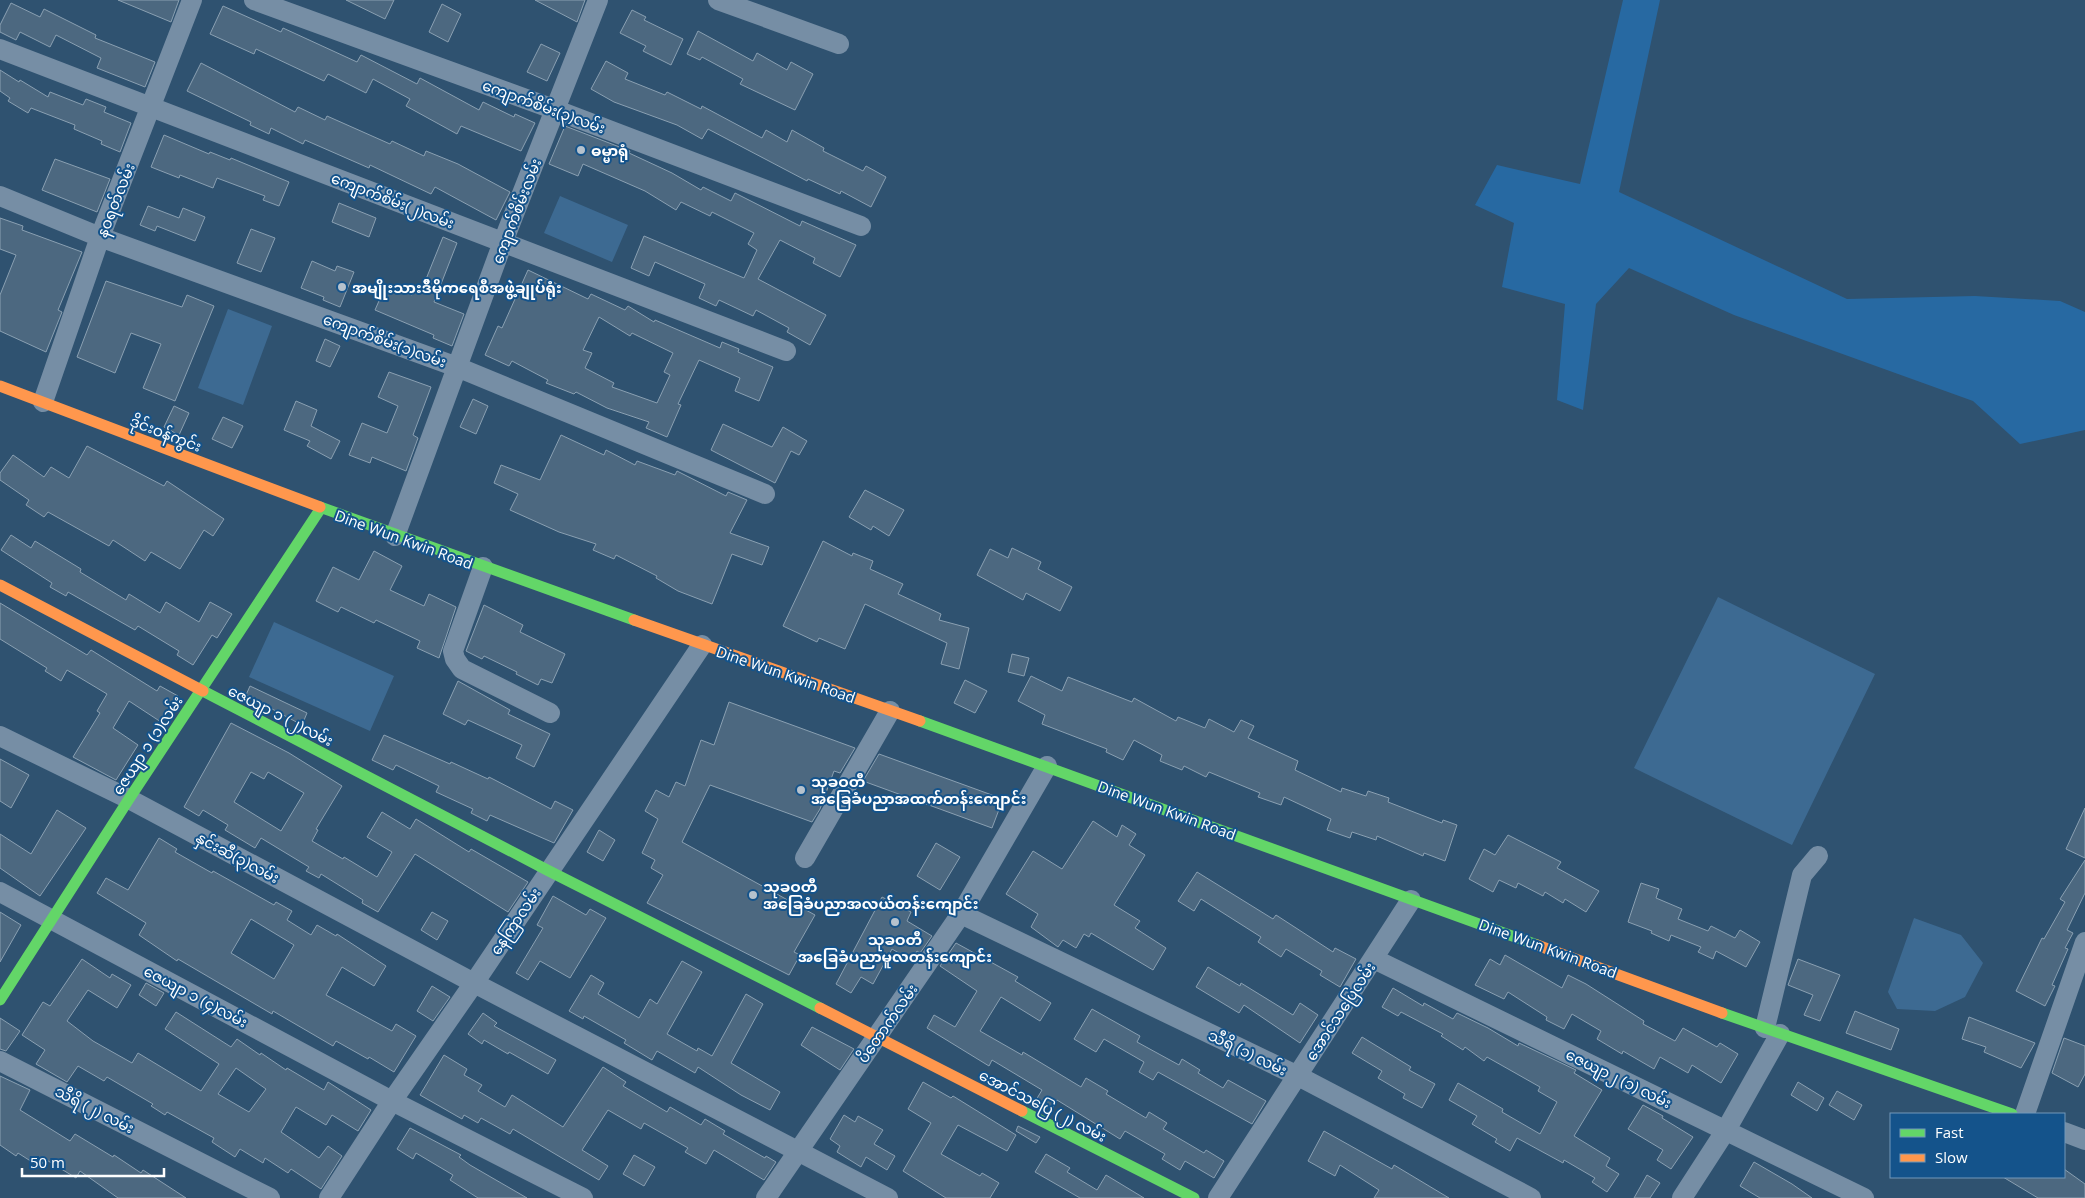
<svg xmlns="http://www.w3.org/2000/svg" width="2085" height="1198" font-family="'Open Sans','Noto Sans Myanmar',sans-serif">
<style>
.green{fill:#2769a2}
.water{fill:#3d6a92}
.building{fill:#4c6880;stroke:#8aa0b2;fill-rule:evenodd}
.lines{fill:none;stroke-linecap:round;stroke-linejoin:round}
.street{stroke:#768ea5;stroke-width:20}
.fast{stroke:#63d668;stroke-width:11}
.slow{stroke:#ff974d;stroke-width:11}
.poi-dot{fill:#b6c2cd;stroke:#14538b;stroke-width:2}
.labels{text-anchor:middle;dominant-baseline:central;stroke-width:4;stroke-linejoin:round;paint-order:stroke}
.street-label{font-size:15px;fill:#fff;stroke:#14538b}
.poi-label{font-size:15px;font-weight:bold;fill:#fff;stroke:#14538b;text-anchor:start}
</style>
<rect width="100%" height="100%" fill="#2f5270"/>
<path class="green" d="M1623,0H1660L1619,192L1847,299L1975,296L2060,301L2085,312V430L2020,444L1973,401L1734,315L1629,268L1596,304L1583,410L1557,400L1565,304L1502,287L1514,223L1475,205L1497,165L1580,184Z"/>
<path class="water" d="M560,196L628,225L612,262L544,233Z
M228,309L272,326L243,405L198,388Z
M1718,597L1875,674L1792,845L1634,768Z
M274,622L394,676L370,731L249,677Z
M1914,918L1961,935L1983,963L1965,997L1935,1011L1897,1009L1888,992Z"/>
<path class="building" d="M118,0H179L171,22Z
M346,0H394L385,19Z
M535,0H585L577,22Z
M11,3L40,17L44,9L96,35L95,38L155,62L145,87L97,68L101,58L56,35L50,47L20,32L16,40L0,32V25Z
M442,4L461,14L448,42L429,32Z
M223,6L281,32L283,28L357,62L361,55L417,84L420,78L479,110L483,102L514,117L515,114L535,123L521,151L461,126L457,134L406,106L410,99L373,79L366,93L328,74L324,81L256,49L254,54L210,34Z
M632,10L646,17L644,20L683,39L671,65L643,51L646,46L620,33Z
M698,31L753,61L757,53L787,70L791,62L813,74L795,110L740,84L743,79L702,57L700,60L687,54Z
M541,44L560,53L547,81L527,72Z
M606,61L628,73L625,79L665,95L667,92L701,109L702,106L762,138L766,130L787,142L792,130L824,148L823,151L863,171L866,166L886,177L871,207L841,191L840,194L808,179L807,181L708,129L702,139L677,125L614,102L591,89Z
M201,63L295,112L298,107L325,120L327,116L390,144L392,141L424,156L426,151L458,164L510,192L496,220L435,187L431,194L370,165L369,168L305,140L303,144L271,128L269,134L250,125L251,122L187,91Z
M0,70L19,82L20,80L48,97L50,92L83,105L86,99L106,107L104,112L131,123L120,152L101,144L102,141L74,129L75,125L31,108L28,113L8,101L10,98L0,91Z
M565,126L630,151L629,153L672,173L701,190L703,187L731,201L735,193L800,226L802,221L856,245L840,277L813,263L815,258L780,240L758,279L826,315L810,345L787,332L789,328L756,310L753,316L719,300L716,306L699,298L705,284L655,262L649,276L631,268L644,236L744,278L757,250L748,244L754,233L712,212L710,216L681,202L676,210L645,191L583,164L578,176L549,164Z
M164,135L209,154L210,152L230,160L231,158L289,182L279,206L263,200L265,196L217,178L213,188L180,175L179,178L151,167Z
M55,159L110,179L97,212L42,190Z
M339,203L376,218L369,237L332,222Z
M148,206L179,218L183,208L205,217L195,241L157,226L155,231L140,225Z
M0,218L23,226L22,230L82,252L58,310L62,312L46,352L0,331V295L16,255L0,249Z
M251,229L275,238L261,272L237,263Z
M443,237L457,243L434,302L464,314L452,346L433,338L434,335L375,310L386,285L412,295L413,292L420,294Z
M312,261L335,271L337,266L354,272L340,307L323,300L324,297L301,288Z
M528,270L588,299L591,294L625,310L628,306L654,322L655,320L720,348L722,342L739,349L738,352L773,367L759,401L735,391L740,378L699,360L678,404L681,405L667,437L646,428L649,422L607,408L576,392L574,394L546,383L548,380L512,361L509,366L485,355L498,326L502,328ZM599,317L630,336L632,333L673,353L664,372L670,375L657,403L612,387L614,383L585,368L592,353L583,350Z
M106,281L182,307L187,295L214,306L175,401L143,388L161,344L131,333L115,373L77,357Z
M325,339L340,346L330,367L316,361Z
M389,372L431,387L413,435L418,438L406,471L372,457L370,463L349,455L362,423L387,433L398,406L378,397Z
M473,399L488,406L476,434L460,427Z
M296,401L317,410L311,426L340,441L331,459L307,446L310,441L284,430Z
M174,406L189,413L179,435L164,427Z
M223,417L243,426L232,448L212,439Z
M723,424L772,447L783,427L807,441L799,455L791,451L775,483L711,450Z
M561,435L604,455L606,450L635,465L637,461L675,475L677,471L726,496L728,492L747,500L730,533L769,547L762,565L732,554L712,604L678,591L656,578L657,576L616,555L614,559L593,550L596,544L559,532L510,510L518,494L494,483L501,465L540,480Z
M87,446L164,486L167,481L224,519L213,536L204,530L180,569L151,552L145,561L113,540L109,546L48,512L44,517L26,505L29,500L0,480V473L13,455L44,477L51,467L69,478Z
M865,490L904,510L889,536L873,526L871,530L849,517Z
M11,535L31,548L35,541L81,569L80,572L126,600L129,594L160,613L166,602L199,622L210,602L232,614L217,638L212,635L193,665L177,655L179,651L138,626L135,630L68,592L66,596L50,587L52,583L1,550Z
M823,541L852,556L853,553L873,561L870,569L903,584L898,594L941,614L939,620L969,628L959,669L941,664L947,643L865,604L845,649L819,638L817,642L783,626Z
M1012,548L1041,562L1038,569L1072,587L1060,611L1026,593L1023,600L977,575L990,549L1008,558Z
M374,551L402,566L390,590L424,606L429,594L456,607L439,658L417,648L420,641L376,620L374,623L341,607L338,612L316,601L333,567L359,580Z
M0,603L87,655L91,650L157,691L160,686L178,696L161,722L129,701L113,728L138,745L116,780L73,757L100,713L97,711L107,694L67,670L61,681L45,671L47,668L0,639Z
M484,605L523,625L520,632L565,654L552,683L541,679L538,685L516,674L517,672L484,656L482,659L466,651Z
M1012,654L1029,658L1024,676L1008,672Z
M1031,676L1062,691L1068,677L1132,702L1134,698L1176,721L1178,717L1205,728L1209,719L1234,732L1241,720L1254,726L1248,738L1298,761L1295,770L1341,792L1342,788L1366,796L1368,791L1389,798L1388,802L1442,823L1443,820L1457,825L1445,861L1424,853L1423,856L1377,836L1376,840L1352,832L1350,838L1327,830L1331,819L1284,797L1281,805L1258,797L1260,793L1209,772L1206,777L1184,766L1182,770L1160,761L1162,755L1134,740L1123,760L1106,752L1107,749L1042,724L1045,715L1018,701Z
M965,680L987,691L975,713L954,703Z
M458,681L510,710L508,714L550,734L534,767L516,758L522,745L468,720L465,725L443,714Z
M250,686L307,713L302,725L246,695Z
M729,702L855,748L840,773L834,771L820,809L812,822L710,785L682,842L815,915L794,952L800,955L789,975L647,903L663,875L651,868L655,860L642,853L658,819L645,811L656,790L669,797L676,782L685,786L701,740L714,745Z
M231,723L289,753L342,786L316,829L318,830L312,841L343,859L344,857L377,877L392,852L367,837L382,812L410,829L416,819L469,852L471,849L528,882L508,912L415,854L378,912L362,903L363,900L321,874L319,878L306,871L309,867L261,838L255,848L225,830L228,825L203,810L199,816L184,807ZM251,772L264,779L268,772L304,793L281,831L234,802Z
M384,735L450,764L451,762L488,779L489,777L551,809L555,801L573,810L554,843L490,815L487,821L471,813L473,809L436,792L439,786L396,765L393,770L372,760Z
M879,754L1003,799L992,828L863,781Z
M0,759L29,775L11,808L0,801Z
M2085,808V858L2066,849Z
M57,810L86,828L40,896L0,868V834L31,854Z
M1093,821L1117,837L1122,825L1136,834L1129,845L1145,855L1114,905L1140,921L1135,928L1166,948L1153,970L1091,933L1089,937L1084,934L1076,948L1063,940L1058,947L1031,927L1038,914L1006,894L1033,851L1062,869Z
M599,830L615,840L603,861L587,852Z
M1508,835L1561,862L1557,868L1599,891L1586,912L1565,899L1563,903L1545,892L1543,896L1518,883L1516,888L1499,880L1493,892L1469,879L1484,849L1495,855Z
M159,838L177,849L175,852L212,873L213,871L274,905L276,902L292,911L287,920L311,935L317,925L336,936L337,934L386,966L374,986L342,967L326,995L392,1031L396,1024L416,1036L394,1072L369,1057L368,1059L336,1041L333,1046L273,1011L272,1014L178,959L177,961L139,935L146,923L97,893L106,878L128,890ZM251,919L294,945L274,979L231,953Z
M936,843L960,857L940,890L917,876Z
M2085,860V893L2067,930L2073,933L2065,948L2068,949L2052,985L2055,986L2045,1006L2016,991L2042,938L2044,939L2065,902L2060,899Z
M1197,872L1273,919L1276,915L1333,952L1335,948L1356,959L1340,987L1320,975L1322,971L1286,949L1281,957L1258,942L1261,937L1201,899L1194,911L1178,901Z
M1641,883L1659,889L1656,898L1682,909L1678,919L1708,931L1711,926L1735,938L1740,930L1760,942L1746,967L1716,951L1713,959L1698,952L1701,947L1671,935L1669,941L1651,933L1652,931L1628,922Z
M553,896L586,915L590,909L606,918L570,978L540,961L528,980L516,973L543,928L537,925Z
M882,897L911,912L907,921L932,936L920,953L917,951L911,960L892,949L873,984L861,977L851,993L836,984Z
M0,912L21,925L0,962Z
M432,912L448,921L437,940L421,930Z
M956,943L1018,977L1015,981L1051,1003L1040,1021L1001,997L980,1031L1022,1055L1023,1052L1081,1087L1086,1078L1108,1091L1106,1094L1146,1118L1149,1112L1167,1123L1163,1129L1204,1153L1206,1150L1224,1161L1214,1178L1185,1161L1180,1170L1162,1159L1165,1154L1125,1131L1120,1139L1057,1100L1052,1109L1036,1100L1042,1090L992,1060L989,1066L927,1028L934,1015L955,1027L977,991L940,966Z
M1505,955L1562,988L1568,975L1586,984L1644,1021L1643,1024L1675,1041L1683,1028L1717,1047L1720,1043L1738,1054L1721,1083L1692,1065L1688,1073L1660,1057L1654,1069L1623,1051L1622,1054L1597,1039L1601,1031L1572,1014L1564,1029L1546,1020L1547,1017L1508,992L1504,999L1475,985L1490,959L1500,965Z
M82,959L110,978L112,974L131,985L117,1008L88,990L67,1021L93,1041L132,1063L138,1053L201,1091L219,1064L165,1029L176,1012L231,1047L237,1039L260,1055L261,1053L286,1070L287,1068L324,1090L328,1082L371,1110L358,1131L332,1115L326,1125L296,1107L281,1132L319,1158L328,1146L342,1156L321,1189L291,1169L288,1173L265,1158L263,1163L240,1149L235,1157L212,1142L214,1138L167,1112L165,1115L151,1106L153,1104L107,1077L104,1081L78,1066L67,1082L36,1064L45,1050L22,1035L43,1002L50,1006ZM236,1068L266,1089L249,1112L218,1094Z
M1798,959L1840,975L1820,1021L1804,1015L1813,995L1788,985Z
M682,961L702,972L667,1034L697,1051L698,1048L712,1056L746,994L763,1004L731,1063L780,1092L770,1110L741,1095L698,1067L695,1073L657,1051L652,1060L624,1043L626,1040L584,1016L583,1019L569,1011L591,975L604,983L598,994L639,1018L650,999L657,1004Z
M1208,967L1240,986L1241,983L1293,1015L1300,1003L1318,1015L1300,1043L1244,1005L1239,1013L1196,987Z
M146,983L164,993L156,1006L139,995Z
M432,986L450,997L433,1021L417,1011Z
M1393,988L1423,1006L1424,1003L1453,1019L1457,1013L1488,1028L1518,1046L1519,1043L1576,1070L1574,1073L1602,1090L1574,1136L1610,1158L1606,1166L1619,1174L1607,1192L1592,1182L1595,1178L1564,1160L1563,1163L1517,1138L1510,1151L1495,1142L1497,1139L1472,1124L1477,1116L1449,1100L1458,1083L1503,1109L1502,1112L1540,1134L1557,1102L1538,1091L1540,1087L1487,1057L1484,1061L1465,1047L1463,1050L1441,1036L1443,1034L1401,1012L1398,1016L1382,1007Z
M1092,1009L1140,1036L1137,1042L1179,1065L1182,1059L1200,1070L1198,1073L1223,1088L1228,1080L1266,1101L1252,1124L1158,1072L1153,1080L1139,1072L1144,1062L1104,1039L1096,1052L1074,1039Z
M1855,1011L1899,1029L1891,1050L1846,1033Z
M483,1013L497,1023L494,1026L556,1060L548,1074L509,1052L508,1054L484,1040L482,1044L468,1034Z
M1969,1017L2035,1043L2021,1068L1984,1052L1986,1047L1962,1039Z
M0,1018L20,1031L6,1051L0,1049Z
M812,1027L854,1049L840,1070L801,1045Z
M1362,1037L1411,1067L1409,1070L1435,1084L1422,1108L1403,1098L1405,1094L1378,1078L1382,1071L1352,1053Z
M2064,1038L2085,1046V1074L2078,1087L2052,1073Z
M444,1055L467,1069L464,1075L482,1085L478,1091L505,1107L512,1095L563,1127L603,1067L626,1082L623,1086L667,1112L670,1107L701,1125L705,1119L725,1131L723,1134L765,1158L766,1156L776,1162L764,1180L714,1150L706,1164L685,1152L688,1148L644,1123L641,1129L608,1110L582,1150L608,1166L599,1180L513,1129L510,1134L481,1118L478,1123L464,1115L462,1119L420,1095Z
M0,1076L30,1090L20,1110L70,1141L75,1134L113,1157L114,1155L141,1173L143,1170L186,1198H118L80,1171L76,1178L45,1159L40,1167L18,1153L16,1156L0,1145Z
M923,1082L951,1098L953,1096L1016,1135L1007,1151L958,1125L941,1154L980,1176L982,1173L999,1183L990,1198H946L903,1171L931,1123L908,1109Z
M1798,1082L1824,1098L1817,1111L1791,1095Z
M1837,1091L1862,1105L1854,1120L1829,1105Z
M1643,1105L1663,1116L1662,1118L1693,1137L1671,1169L1657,1160L1663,1150L1628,1129Z
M844,1115L855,1122L858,1116L883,1130L874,1144L895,1156L887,1170L866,1157L861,1167L837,1152L840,1146L830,1139Z
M1018,1126L1040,1137L1036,1143L1016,1131Z
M410,1128L461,1155L459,1157L470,1165L527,1198H478L450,1180L453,1175L416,1153L413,1159L397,1149Z
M1324,1131L1392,1169L1394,1165L1449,1198H1374L1379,1190L1340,1165L1335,1176L1308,1161Z
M1046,1154L1070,1168L1067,1172L1097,1190L1106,1175L1144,1198H1080L1035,1172Z
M634,1155L655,1167L644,1186L623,1174Z
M1754,1162L1792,1184L1812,1198H1760L1740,1186Z
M2064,1169L2085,1184V1198H2038L2003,1177H2064Z
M1647,1175L1660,1183L1650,1198H1634Z"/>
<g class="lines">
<path class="street" d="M254,0L556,110L861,226
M718,0L839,44
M0,49L786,351
M0,196L100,237L457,367L765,494
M43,402L100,237L192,0
M395,536L503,242L598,0
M483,567L453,651L455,659L462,669L550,713
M0,736L129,799L474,983L888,1198
M805,858L890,711
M0,892L392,1101L583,1198
M961,914L1298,1076L1531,1198
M1374,959L1864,1198
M1765,1028L1802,875L1818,856
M0,1061L270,1198
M2025,1114L2085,942
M2064,1132L2085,1140
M329,1198L392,1101L474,983L702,645
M766,1198L961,914L1047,766
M1218,1198L1411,900
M1682,1198L1726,1130L1780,1034"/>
<path class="fast" d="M320,507L634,620
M203,691L549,871L820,1008
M920,721L1537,945
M0,1000L129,799L321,508
M1722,1013L2012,1114
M1022,1111L1194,1198"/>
<path class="slow" d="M0,386L320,507
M0,585L203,691
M634,620L920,721
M1537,945L1722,1013
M820,1008L1022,1111"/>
</g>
<g class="poi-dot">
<circle cx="581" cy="150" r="5"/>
<circle cx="342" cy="287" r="5"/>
<circle cx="801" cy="790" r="5"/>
<circle cx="753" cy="895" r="5"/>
<circle cx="895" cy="922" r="5"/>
</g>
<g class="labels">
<g class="street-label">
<text transform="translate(544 106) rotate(20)">ကျောက်စိမ်း(၃)လမ်း</text>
<text transform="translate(115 200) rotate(-68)">နဝရတ်လမ်း</text>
<text transform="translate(393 200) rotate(21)">ကျောက်စိမ်း(၂)လမ်း</text>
<text transform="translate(516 211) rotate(-69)">ကျောက်စိမ်းလမ်း</text>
<text transform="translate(385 340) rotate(20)">ကျောက်စိမ်း(၁)လမ်း</text>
<text transform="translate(166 433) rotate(21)">ဒိုင်းဝန်ကွင်း</text>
<text transform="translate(404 539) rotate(20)">Dine Wun Kwin Road</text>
<text transform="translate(786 674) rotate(19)">Dine Wun Kwin Road</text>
<text transform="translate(281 715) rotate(27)">ဇေယျာ ၁ (၂)လမ်း</text>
<text transform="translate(147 745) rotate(-57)">ဇေယျာ ၁ (၁)လမ်း</text>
<text transform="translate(1167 810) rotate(20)">Dine Wun Kwin Road</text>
<text transform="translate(238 857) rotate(28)">နှင်းဆီ(၃)လမ်း</text>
<text transform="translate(515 921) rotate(-56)">နေကြာလမ်း</text>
<text transform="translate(1548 948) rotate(20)">Dine Wun Kwin Road</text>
<text transform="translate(196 996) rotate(28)">ဇေယျာ ၁ (၄)လမ်း</text>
<text transform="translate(1340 1011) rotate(-57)">အောင်သပြေလမ်း</text>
<text transform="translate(887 1023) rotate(-55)">ပိတောက်လမ်း</text>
<text transform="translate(1248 1052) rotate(26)">သီရိ (၁) လမ်း</text>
<text transform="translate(1619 1078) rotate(26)">ဇေယျာ၂ (၁) လမ်း</text>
<text transform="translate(1043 1105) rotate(27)">အောင်သပြေ (၂) လမ်း</text>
<text transform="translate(95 1109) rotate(27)">သီရိ (၂) လမ်း</text>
</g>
<g class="poi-label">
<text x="591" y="150">ဓမ္မာရုံ</text>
<text x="352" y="287">အမျိုးသားဒိီမိုကရေစီအဖွဲ့ချုပ်ရုံး</text>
<text x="811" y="781">သုခဝတီ<tspan x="811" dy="17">အခြေခံပညာအထက်တန်းကျောင်း</tspan></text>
<text x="763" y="886">သုခဝတီ<tspan x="763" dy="17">အခြေခံပညာအလယ်တန်းကျောင်း</tspan></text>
<text x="895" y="939" text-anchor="middle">သုခဝတီ<tspan x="895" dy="17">အခြေခံပညာမူလတန်းကျောင်း</tspan></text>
</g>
</g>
<rect x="1890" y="1113" width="175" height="65" fill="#14538b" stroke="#7298b9"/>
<rect x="1900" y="1129" width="25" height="8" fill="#63d668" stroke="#7298b9"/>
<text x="1935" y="1138" font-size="15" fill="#ffffff">Fast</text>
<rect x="1900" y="1154" width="25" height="8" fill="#ff974d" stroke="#7298b9"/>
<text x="1935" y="1163" font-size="15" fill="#ffffff">Slow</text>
<path d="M22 1168v8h142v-8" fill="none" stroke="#ffffff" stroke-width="2.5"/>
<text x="30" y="1168" font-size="15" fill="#ffffff" stroke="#14538b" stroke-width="4" paint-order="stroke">50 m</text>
</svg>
